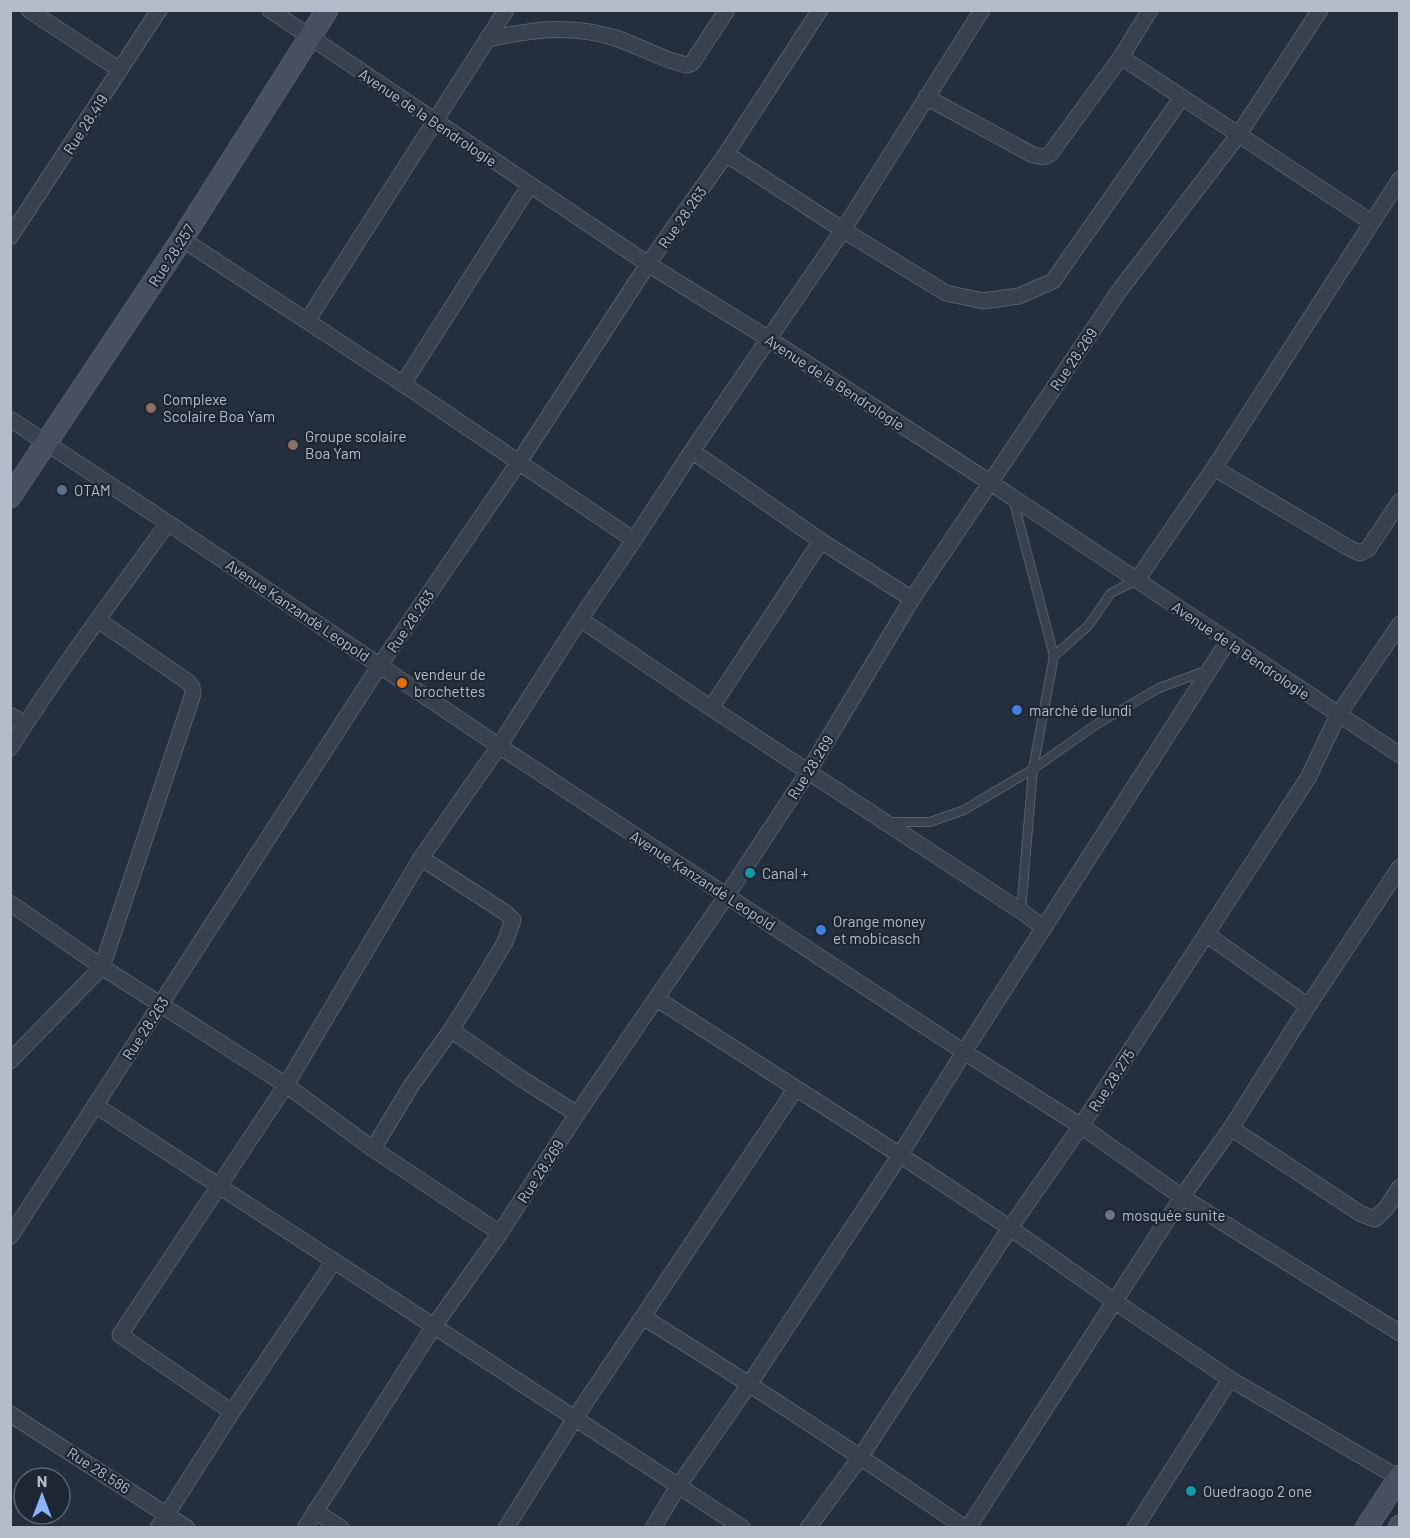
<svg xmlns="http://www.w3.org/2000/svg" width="1410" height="1538" font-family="Barlow,sans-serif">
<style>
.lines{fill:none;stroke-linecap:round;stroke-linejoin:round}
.lane-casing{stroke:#565f6c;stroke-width:10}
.street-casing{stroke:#565f6c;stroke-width:17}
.secondary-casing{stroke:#565f6c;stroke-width:23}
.lane{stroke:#38414e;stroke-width:8}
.street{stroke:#38414e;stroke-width:15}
.secondary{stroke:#465061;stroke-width:21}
.education-dot{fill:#8d6e63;stroke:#1d2633;stroke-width:2}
.service-dot{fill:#5c6f8a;stroke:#1d2633;stroke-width:2}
.food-dot{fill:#e8710a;stroke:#1d2633;stroke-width:2}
.shop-dot{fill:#3f7fe0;stroke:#1d2633;stroke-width:2}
.culture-dot{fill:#0f9aa8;stroke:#1d2633;stroke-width:2}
.worship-dot{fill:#6b7280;stroke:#1d2633;stroke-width:2}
.labels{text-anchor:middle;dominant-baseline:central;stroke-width:4.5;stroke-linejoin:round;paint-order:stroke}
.street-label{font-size:15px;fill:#b4bcc9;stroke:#1d2633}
.poi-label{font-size:15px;fill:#b4bcc9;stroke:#1d2633;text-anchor:start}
</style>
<rect width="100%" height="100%" fill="#242f3e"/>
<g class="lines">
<defs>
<path id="lane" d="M1013,499L1054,656L1033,769L1021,911
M1054,656L1088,626L1111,593L1137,580
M891,822H930L964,810L1033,769L1097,724L1159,688L1208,670"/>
<path id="street" d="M29,10L120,70
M270,10L648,264L769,339L991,483L1400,755
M487,39C531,30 568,24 612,37C636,44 664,61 687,65L692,63L727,10
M1121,57L1371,222
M926,97L1033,155L1043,157L1050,154L1121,57L1150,10
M726,154L843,230L946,293L983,301L1019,296L1053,281L1182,97
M10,237L159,10
M182,239L403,384L634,540
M307,321L506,10
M403,384L530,185
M10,419L168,523L499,746L964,1052L1081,1126L1182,1197L1400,1333
M692,451L821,541L912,599
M1214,468L1349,548L1360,553L1368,549L1400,501
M1137,580L1214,468L1400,179
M580,619L711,708L1021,911L1044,928
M711,708L821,541
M10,715L25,724
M10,748C59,671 114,597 168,523
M10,903L102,967L286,1085L373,1149L500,1233
M1206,934L1308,1006
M657,999L900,1155L1010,1228L1114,1301L1230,1379L1399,1478
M451,1030L522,1079L577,1114
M10,1061L102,967L193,694L192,687L188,682L98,620
M95,1105L743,1528
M1231,1128L1361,1214L1375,1219L1387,1207L1400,1187
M373,1149L411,1086L451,1030L480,984L505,942L513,920L506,913L421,858
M10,1237L380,665L519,462L648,264L726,154L820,10
M643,1317C752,1385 859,1455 965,1528
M232,1412L120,1335L286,1085L421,858L499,746L580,619L634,540L692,451L843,230L982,10
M10,1414L187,1528
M315,1511L341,1528
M158,1528L232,1412L334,1261
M305,1528L434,1326L500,1233L577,1114L727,895L808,772L912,599L1119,291L1239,134L1320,10
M506,1528L575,1418L796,1088
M653,1528L679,1485L750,1383L900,1155L964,1052L1228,641
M808,1528L861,1456L1010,1228L1081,1126L1308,778L1338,715L1400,624
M968,1528L1182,1197L1231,1128L1308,1006L1400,867
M1135,1528L1230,1379"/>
<path id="secondary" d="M10,497L182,239L327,10
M1366,1528L1400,1476
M1399,1528L1400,1526"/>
</defs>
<use href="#lane" class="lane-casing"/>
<use href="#street" class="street-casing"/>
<use href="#secondary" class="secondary-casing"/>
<use href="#lane" class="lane"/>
<use href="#street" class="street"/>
<use href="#secondary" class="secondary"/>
</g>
<g class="education-dot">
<circle cx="151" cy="408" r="6"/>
<circle cx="293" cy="445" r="6"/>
</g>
<circle class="service-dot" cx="62" cy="490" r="6"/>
<circle class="food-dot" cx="402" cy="683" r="6"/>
<g class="shop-dot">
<circle cx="1017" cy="710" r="6"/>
<circle cx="821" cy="930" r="6"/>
</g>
<g class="culture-dot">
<circle cx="750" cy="873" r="6"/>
<circle cx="1191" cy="1491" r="6"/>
</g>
<circle class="worship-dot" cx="1110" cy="1215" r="6"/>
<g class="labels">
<g class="street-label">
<text transform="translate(428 117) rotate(34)">Avenue de la Bendrologie</text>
<text transform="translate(85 124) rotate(-57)">Rue 28.419</text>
<text transform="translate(682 217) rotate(-55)">Rue 28.263</text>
<text transform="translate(171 255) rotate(-57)">Rue 28.257</text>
<text transform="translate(1073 359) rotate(-56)">Rue 28.269</text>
<text transform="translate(835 382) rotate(33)">Avenue de la Bendrologie</text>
<text transform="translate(298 610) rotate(34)">Avenue Kanzandé Leopold</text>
<text transform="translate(410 621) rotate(-56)">Rue 28.263</text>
<text transform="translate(1241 650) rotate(34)">Avenue de la Bendrologie</text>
<text transform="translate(810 767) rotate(-58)">Rue 28.269</text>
<text transform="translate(703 880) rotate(33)">Avenue Kanzandé Leopold</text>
<text transform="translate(145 1028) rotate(-57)">Rue 28.263</text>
<text transform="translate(1111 1080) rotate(-57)">Rue 28.275</text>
<text transform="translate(540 1171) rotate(-57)">Rue 28.269</text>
<text transform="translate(99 1470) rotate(33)">Rue 28.586</text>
</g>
<g class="poi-label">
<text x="163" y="399">Complexe<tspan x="163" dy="17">Scolaire Boa Yam</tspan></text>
<text x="305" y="436">Groupe scolaire<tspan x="305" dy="17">Boa Yam</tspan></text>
<text x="74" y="490">OTAM</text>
<text x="414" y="674">vendeur de<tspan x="414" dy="17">brochettes</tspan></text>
<text x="1029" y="710">marché de lundi</text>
<text x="762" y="873">Canal +</text>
<text x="833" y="921">Orange money<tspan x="833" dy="17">et mobicasch</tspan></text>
<text x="1122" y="1215">mosquée sunite</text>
<text x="1203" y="1491">Ouedraogo 2 one</text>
</g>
</g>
<rect width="1410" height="1538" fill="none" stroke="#b4bcc9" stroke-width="24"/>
<g transform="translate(42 1496)"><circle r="28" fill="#1d2633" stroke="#59626f" stroke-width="1.5"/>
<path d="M0-4.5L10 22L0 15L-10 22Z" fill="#8ab4f8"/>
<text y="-9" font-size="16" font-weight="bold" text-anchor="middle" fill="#b4bcc9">N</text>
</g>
</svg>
